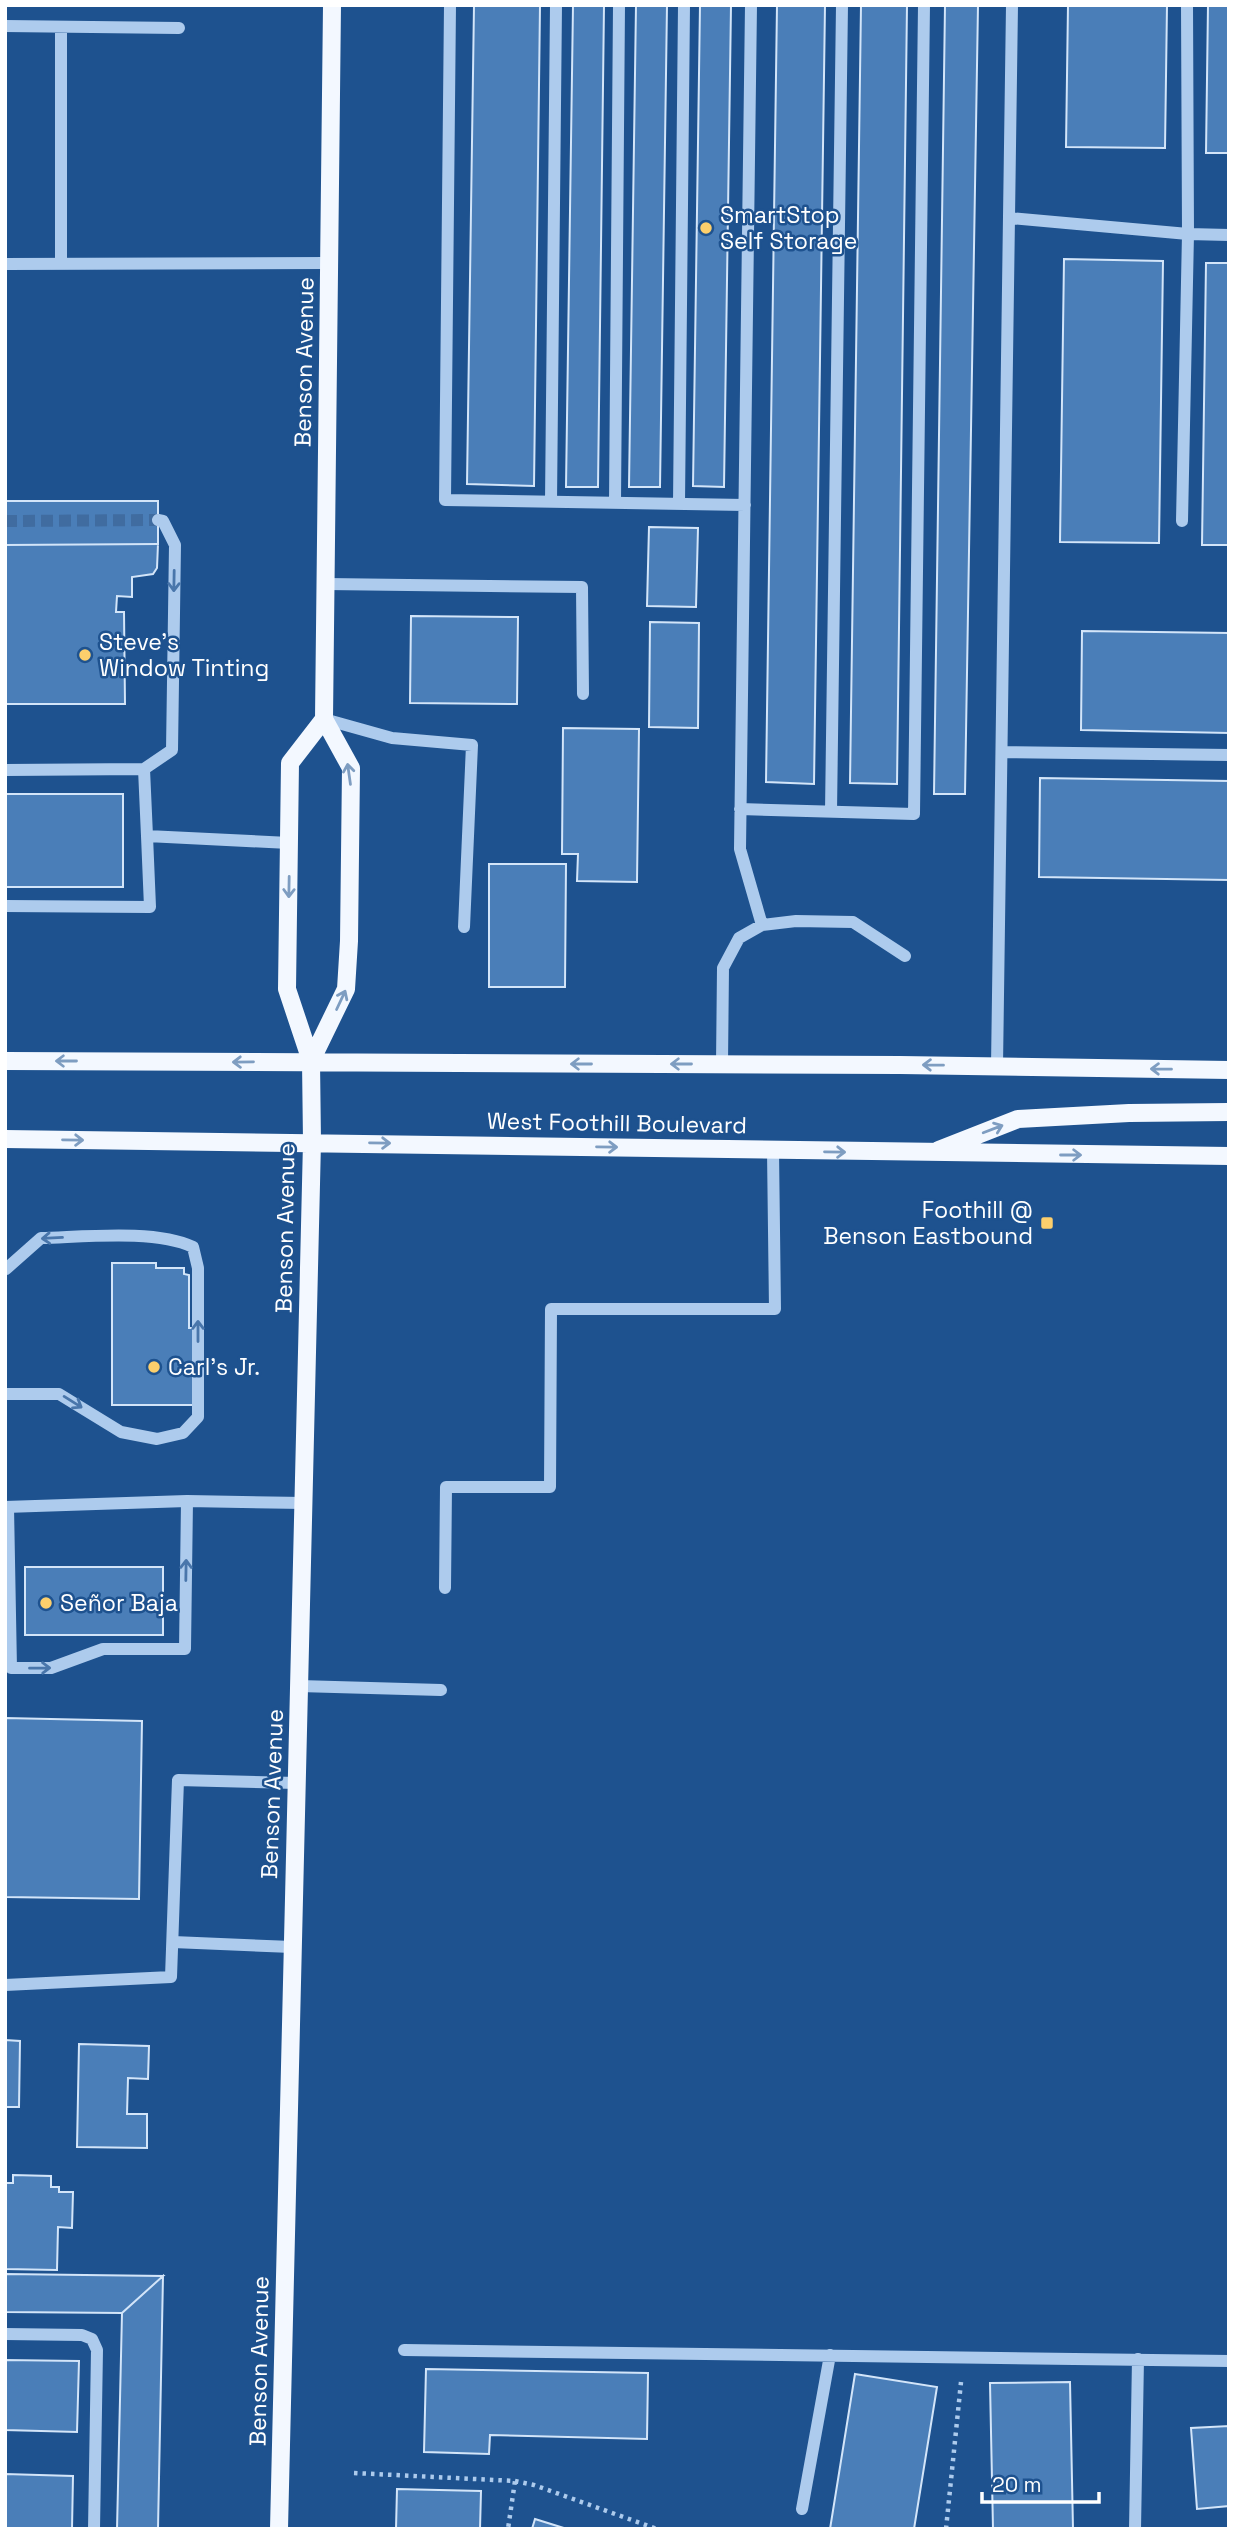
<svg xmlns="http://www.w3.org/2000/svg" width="1234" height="2534" font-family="'Space Grotesk',sans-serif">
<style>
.building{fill:#4a7eb8;stroke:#d3e5f9;stroke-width:2}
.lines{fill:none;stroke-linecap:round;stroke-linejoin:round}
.minor-tunnel{stroke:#406ca0;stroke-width:12;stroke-dasharray:12 6;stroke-linecap:butt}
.path{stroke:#adcbed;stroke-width:4.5;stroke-dasharray:3.5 5;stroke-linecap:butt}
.minor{stroke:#adcbed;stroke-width:12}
.major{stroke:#f3f8ff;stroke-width:18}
.oneway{stroke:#4976ab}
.oneway2{stroke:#7e9dc1}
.poi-dot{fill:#fccf6c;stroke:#1e528f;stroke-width:2.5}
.labels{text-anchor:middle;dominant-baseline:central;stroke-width:5;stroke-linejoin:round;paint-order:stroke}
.poi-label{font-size:23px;fill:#fff;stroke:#1e528f;text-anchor:start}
.street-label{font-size:23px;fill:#fff;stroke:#1e528f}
</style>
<rect width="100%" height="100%" fill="#1e528f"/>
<path class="building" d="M474,5H540L534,486L467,484Z
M573,5H604L598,487H566Z
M636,5H667L660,487H629Z
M700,5H731L724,487L693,486Z
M777,5H825L814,784L766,782Z
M861,5H907L897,784L850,783Z
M945,5H978L965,794H934Z
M1068,5H1167L1165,148L1066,147Z
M1208,5H1229V153H1206Z
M1064,259L1163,261L1159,543L1060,542Z
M1206,263H1229V545H1202Z
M5,501H158V544L5,545Z
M649,527L698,528L696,607L647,606Z
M158,544L157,568L153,574L132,577V597L117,596L116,612H124L125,704H5V545Z
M411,616L518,617L517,704L410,703Z
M650,622L699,623L698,728L649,727Z
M1082,631L1229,633V733L1081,730Z
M563,728L639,729L637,882L577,881L578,854H562Z
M1040,778L1229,781V880L1039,877Z
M5,794H123V887H5Z
M489,864H566L565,987H489Z
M112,1263H156V1268H184V1274L189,1275V1328H195V1405H112Z
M25,1567H163V1635H25Z
M5,1718L142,1721L139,1899L5,1897Z
M5,2040L20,2041L19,2107H5Z
M79,2044L149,2046L148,2079L128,2078L127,2114H147V2148L77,2147Z
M13,2175L51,2176V2187H59V2192H73L72,2228L58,2227L57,2270L5,2269V2183H13Z
M5,2274L163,2276L122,2313L5,2312Z
M163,2276L158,2529H117L122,2313Z
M5,2360L79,2361L77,2432L5,2430Z
M426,2369L648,2373L647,2439L490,2435L489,2454L424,2452Z
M855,2374L937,2387L914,2529H830Z
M1070,2382L1073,2529H993L990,2383Z
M1229,2426V2506L1197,2509L1191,2428Z
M5,2474L73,2476L72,2529H5Z
M397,2489L481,2491L480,2529H396Z
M535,2519L567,2529H532Z"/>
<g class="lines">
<path class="minor-tunnel" d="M5,521L158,520"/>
<path class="path" d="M354,2473L515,2481L508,2529
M515,2481L534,2485L657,2529
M946,2529L961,2382"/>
<path class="minor" d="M450,5L445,500L745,505
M751,5L740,849L762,925
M5,26L179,28
M1010,218L1188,234L1229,235
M5,264L329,263
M61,264V27
M551,502L556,5
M615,503L619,5
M679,504L684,5
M1182,521L1188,234L1187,5
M326,584L582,587L583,694
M324,719L392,738L472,745L464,927
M1002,752L1229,755
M144,769L172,750L175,545L163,521L158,520
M5,770L144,769L147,836L289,843
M740,809L914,814L924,5
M831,812L842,5
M5,906L150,907L147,836
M722,1064L723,968L739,938L762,925L796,921L853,922L905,956
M997,1066L1012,5
M6,1269L41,1238C83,1237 156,1229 193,1247L198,1268V1417L183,1433L157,1439L121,1432L59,1394H7
M5,1507L187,1501L304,1503
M8,1507L11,1668H51L103,1649H185L187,1501
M445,1588L446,1487H550L551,1309H775L773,1151
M299,1686L441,1690
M173,1942L292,1947
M5,1985L171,1977L178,1780L297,1783
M5,2334L82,2335L92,2339L97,2350L94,2529
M404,2350L1229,2361
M802,2509L830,2355
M1135,2529L1138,2359"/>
<path class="major" d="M5,1061L900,1065L1229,1070
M311,1061L346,989L349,941L351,768L324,719L332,5
M5,1139L1229,1156
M939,1150L1018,1119L1129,1113L1229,1112
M279,2529L312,1142L311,1061L287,989L290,763L324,719"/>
</g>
<defs><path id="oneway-shaft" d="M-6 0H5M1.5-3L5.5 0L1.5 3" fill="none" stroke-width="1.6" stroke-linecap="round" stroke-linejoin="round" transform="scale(1.75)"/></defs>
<g class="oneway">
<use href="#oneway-shaft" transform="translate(174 581) rotate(91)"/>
<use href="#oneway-shaft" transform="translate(52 1238) rotate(177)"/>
<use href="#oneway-shaft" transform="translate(198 1331) rotate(-90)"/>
<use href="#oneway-shaft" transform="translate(73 1402) rotate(32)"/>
<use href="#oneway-shaft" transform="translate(186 1570) rotate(-89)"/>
<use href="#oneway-shaft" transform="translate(40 1668) rotate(-1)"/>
</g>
<g class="oneway2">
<use href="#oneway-shaft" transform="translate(349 774) rotate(-98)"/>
<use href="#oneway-shaft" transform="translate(289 887) rotate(91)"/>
<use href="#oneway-shaft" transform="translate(341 1000) rotate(-65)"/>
<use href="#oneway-shaft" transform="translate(66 1061) rotate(-180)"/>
<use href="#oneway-shaft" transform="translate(243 1062) rotate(179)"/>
<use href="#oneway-shaft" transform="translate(581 1064) rotate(-180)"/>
<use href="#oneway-shaft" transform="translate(681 1064) rotate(180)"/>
<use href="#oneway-shaft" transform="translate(933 1065) rotate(-179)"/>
<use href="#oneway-shaft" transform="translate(1161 1069) rotate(-179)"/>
<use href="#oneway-shaft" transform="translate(993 1129) rotate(-21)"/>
<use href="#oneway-shaft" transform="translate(73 1140) rotate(1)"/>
<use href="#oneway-shaft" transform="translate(380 1143) rotate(1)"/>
<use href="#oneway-shaft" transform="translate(607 1147) rotate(1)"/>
<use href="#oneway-shaft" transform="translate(835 1152) rotate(1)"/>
<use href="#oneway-shaft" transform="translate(1071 1155)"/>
</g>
<g class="poi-dot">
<circle cx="706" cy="228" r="7"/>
<circle cx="85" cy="655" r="7"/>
<rect x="1040" y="1216" width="14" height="14" rx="3.5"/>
<circle cx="154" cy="1367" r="7"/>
<circle cx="46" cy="1603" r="7"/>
</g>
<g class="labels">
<g class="poi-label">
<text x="720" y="215">SmartStop<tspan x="720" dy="26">Self Storage</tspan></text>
<text x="99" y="642">Steve's<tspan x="99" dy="26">Window Tinting</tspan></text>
<text x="1033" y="1210" text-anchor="end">Foothill @<tspan x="1033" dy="26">Benson Eastbound</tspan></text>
<text x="168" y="1367">Carl's Jr.</text>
<text x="60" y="1603">Señor Baja</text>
</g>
<g class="street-label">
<text transform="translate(304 362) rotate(-89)">Benson Avenue</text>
<text transform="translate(617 1123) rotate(1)">West Foothill Boulevard</text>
<text transform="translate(285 1228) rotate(-89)">Benson Avenue</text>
<text transform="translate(272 1794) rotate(-88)">Benson Avenue</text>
<text transform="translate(259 2361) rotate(-89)">Benson Avenue</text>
</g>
</g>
<rect width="1234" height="2534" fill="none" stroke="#ffffff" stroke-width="14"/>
<path d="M982 2492v10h117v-10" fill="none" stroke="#ffffff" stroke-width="3.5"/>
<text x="992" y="2492" font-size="21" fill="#ffffff" stroke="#1e528f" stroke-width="5" paint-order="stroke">20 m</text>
</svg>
